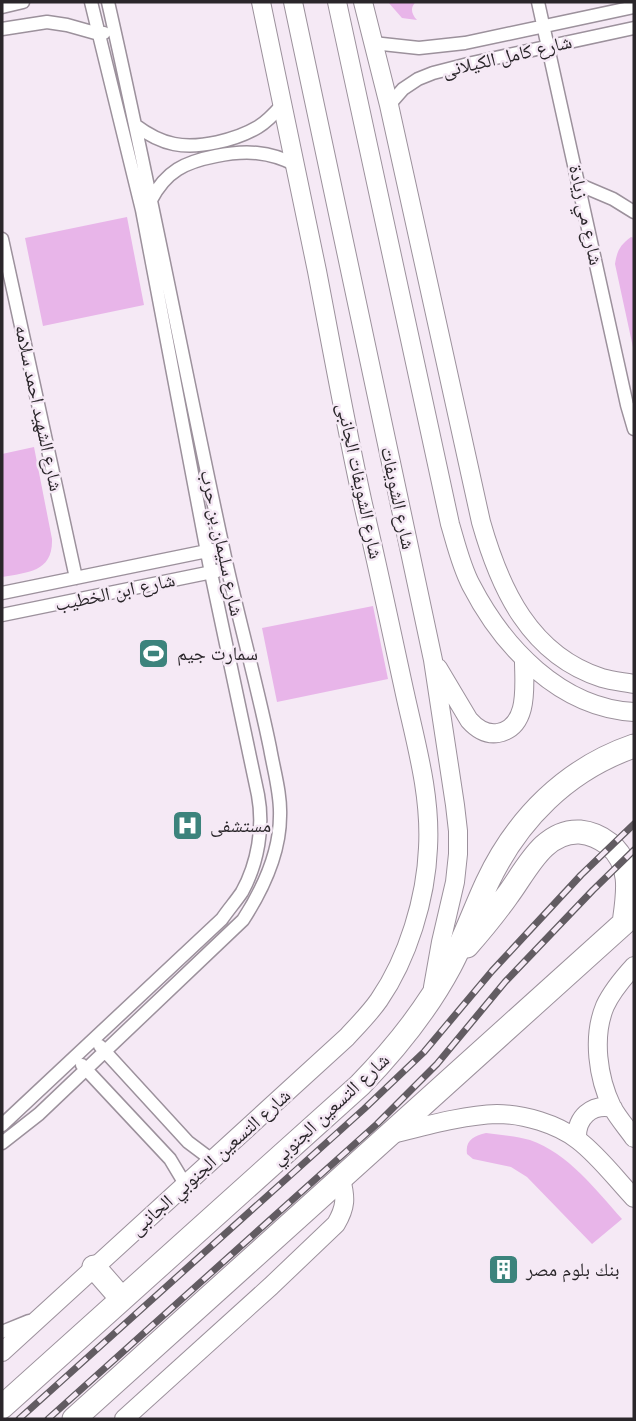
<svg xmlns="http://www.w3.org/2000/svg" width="636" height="1421" font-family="'Roboto Serif','Noto Naskh Arabic',serif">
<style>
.green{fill:#e8b5e9}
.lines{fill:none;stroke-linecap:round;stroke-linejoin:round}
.street-casing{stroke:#9c919c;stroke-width:15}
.secondary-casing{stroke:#9c919c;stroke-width:20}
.highway-casing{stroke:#9c919c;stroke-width:25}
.street{stroke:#fff;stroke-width:12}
.secondary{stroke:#fff;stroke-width:18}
.highway{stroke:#fff;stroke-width:23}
.rail-casing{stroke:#625c62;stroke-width:7}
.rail{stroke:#f5e9f5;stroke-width:4.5;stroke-dasharray:13;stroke-linecap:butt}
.labels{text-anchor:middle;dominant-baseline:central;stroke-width:5;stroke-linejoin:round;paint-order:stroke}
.street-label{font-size:19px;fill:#2a262a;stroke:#f5e9f5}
.poi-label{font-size:19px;fill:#2a262a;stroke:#f5e9f5;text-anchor:start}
</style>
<rect width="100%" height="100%" fill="#f5e9f5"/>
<path class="green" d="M388,2H416C410,7 411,14 417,20L402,18Z
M127,217L144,305L43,326L25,238Z
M631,237L634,238V352L615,264C617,251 620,245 631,237Z
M34,447L52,539C53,572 28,572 2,577V454Z
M373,606L388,679L277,702L262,628Z
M486,1133C501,1135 516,1136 530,1140C568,1153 596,1190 622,1219L592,1244L527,1177L511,1167L473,1159L467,1154C465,1140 474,1136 486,1133Z"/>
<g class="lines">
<defs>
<path id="street" d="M538,2L627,405L634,429
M2,7L23,2
M2,29L47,22L67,25L99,34L104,33
M373,43L419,48L465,43L634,7
M389,105L403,89L418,79L433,73L472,63L634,28
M135,125C147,134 159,141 174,144C199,149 236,140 258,127C268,121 275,113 282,105
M580,185L613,199L634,212
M151,200C166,171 185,162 216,156C245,150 269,151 296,165
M2,239L76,578
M2,593L212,550
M2,615L217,571
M100,1046L188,1142L212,1160
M82,1065L170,1159L185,1184
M2,1125L222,919C228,910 236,901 242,892C258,863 264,827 258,795L211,573L142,210L91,2
M2,1143L39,1114L243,920C263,889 280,854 280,816C281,794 274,771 270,748C257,684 239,621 225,557C185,372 150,186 108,2
M2,1332L29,1321"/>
<path id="secondary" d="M293,2L433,660L455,805L458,831V854L455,882L441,942L433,987
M337,2L450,524C456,544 461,566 471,585C503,647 560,708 634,712
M363,2L389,105L481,522C500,589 530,655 602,678C612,681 624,682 634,684
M438,668L469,720C477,729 486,735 498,733C530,727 524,684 524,661
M634,966C623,978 612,991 605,1006C592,1037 598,1078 612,1107C618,1118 627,1128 634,1138
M392,1134C425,1126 464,1115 497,1114C524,1114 557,1124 578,1140C599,1156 616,1179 634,1198
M577,1139C576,1118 591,1103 613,1108
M2,1352L347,1037C358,1025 370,1013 379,1000C408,958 426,898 428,848C431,795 416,744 405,694C391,630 378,567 363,504C346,427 332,349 317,271C299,181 279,92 261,2
M124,1419L271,1286L336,1224C346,1207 346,1198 341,1179"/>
<path id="highway" d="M467,946C481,930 495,913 507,896C526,871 543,830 580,832C590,833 600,837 609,844C634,864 628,895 624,923
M94,1267L122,1299
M2,1407L360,1085C395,1049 426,1011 450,966C464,940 474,911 487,883C517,819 567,769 634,746
M74,1419L634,914"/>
</defs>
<use href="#street" class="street-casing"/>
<use href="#secondary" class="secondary-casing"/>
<use href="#highway" class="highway-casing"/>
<use href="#street" class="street"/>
<use href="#secondary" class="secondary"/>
<use href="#highway" class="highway"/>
<defs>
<path id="rail" d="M19,1419L364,1109L424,1052L492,971L581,875L634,824
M48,1419L377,1124L437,1064L505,982L593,890L634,850"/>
</defs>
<use href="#rail" class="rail-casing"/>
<use href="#rail" class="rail"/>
</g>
<defs>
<symbol id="stadium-square" viewBox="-11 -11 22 22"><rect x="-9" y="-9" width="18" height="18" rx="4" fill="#3c837c" stroke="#f5e9f5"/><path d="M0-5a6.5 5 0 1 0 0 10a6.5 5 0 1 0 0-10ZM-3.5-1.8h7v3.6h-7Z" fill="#fff"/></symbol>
<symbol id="hospital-square" viewBox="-11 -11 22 22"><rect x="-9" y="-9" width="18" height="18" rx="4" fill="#3c837c" stroke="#f5e9f5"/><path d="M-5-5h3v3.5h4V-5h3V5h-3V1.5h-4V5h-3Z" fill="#fff"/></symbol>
<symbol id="building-square" viewBox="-11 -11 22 22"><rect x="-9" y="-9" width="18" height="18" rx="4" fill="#3c837c" stroke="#f5e9f5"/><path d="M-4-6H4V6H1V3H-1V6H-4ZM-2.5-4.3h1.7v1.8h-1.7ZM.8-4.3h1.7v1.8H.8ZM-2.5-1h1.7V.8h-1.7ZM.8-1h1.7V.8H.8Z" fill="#fff"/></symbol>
</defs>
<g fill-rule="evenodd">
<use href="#stadium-square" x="136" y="636" width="35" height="35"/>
<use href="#hospital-square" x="170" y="808" width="35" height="35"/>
<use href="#building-square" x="486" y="1252" width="35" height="35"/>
</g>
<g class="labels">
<g class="street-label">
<text transform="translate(507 56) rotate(-13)">شارع كامل الكيلانى</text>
<text transform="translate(586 215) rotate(78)">شارع مي زيادة</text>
<text transform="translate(39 408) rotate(78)">شارع الشهيد احمد سلامه</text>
<text transform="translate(360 481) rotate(78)">شارع الشويفات الجانبى</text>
<text transform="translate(398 498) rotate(78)">شارع الشويفات</text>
<text transform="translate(222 543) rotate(78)">شارع سليمان بن حرب</text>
<text transform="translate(115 592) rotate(-12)">شارع ابن الخطيب</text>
<text transform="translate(330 1109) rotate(-43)">شارع التسعين الجنوبي</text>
<text transform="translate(210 1162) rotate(-42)">شارع التسعين الجنوبي الجانبى</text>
</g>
<g class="poi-label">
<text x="177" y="653">سمارت جيم</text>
<text x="210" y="825">مستشفى</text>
<text x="526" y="1269">بنك بلوم مصر</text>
</g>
</g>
<rect width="636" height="1421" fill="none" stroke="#2a262a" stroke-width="7"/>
</svg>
